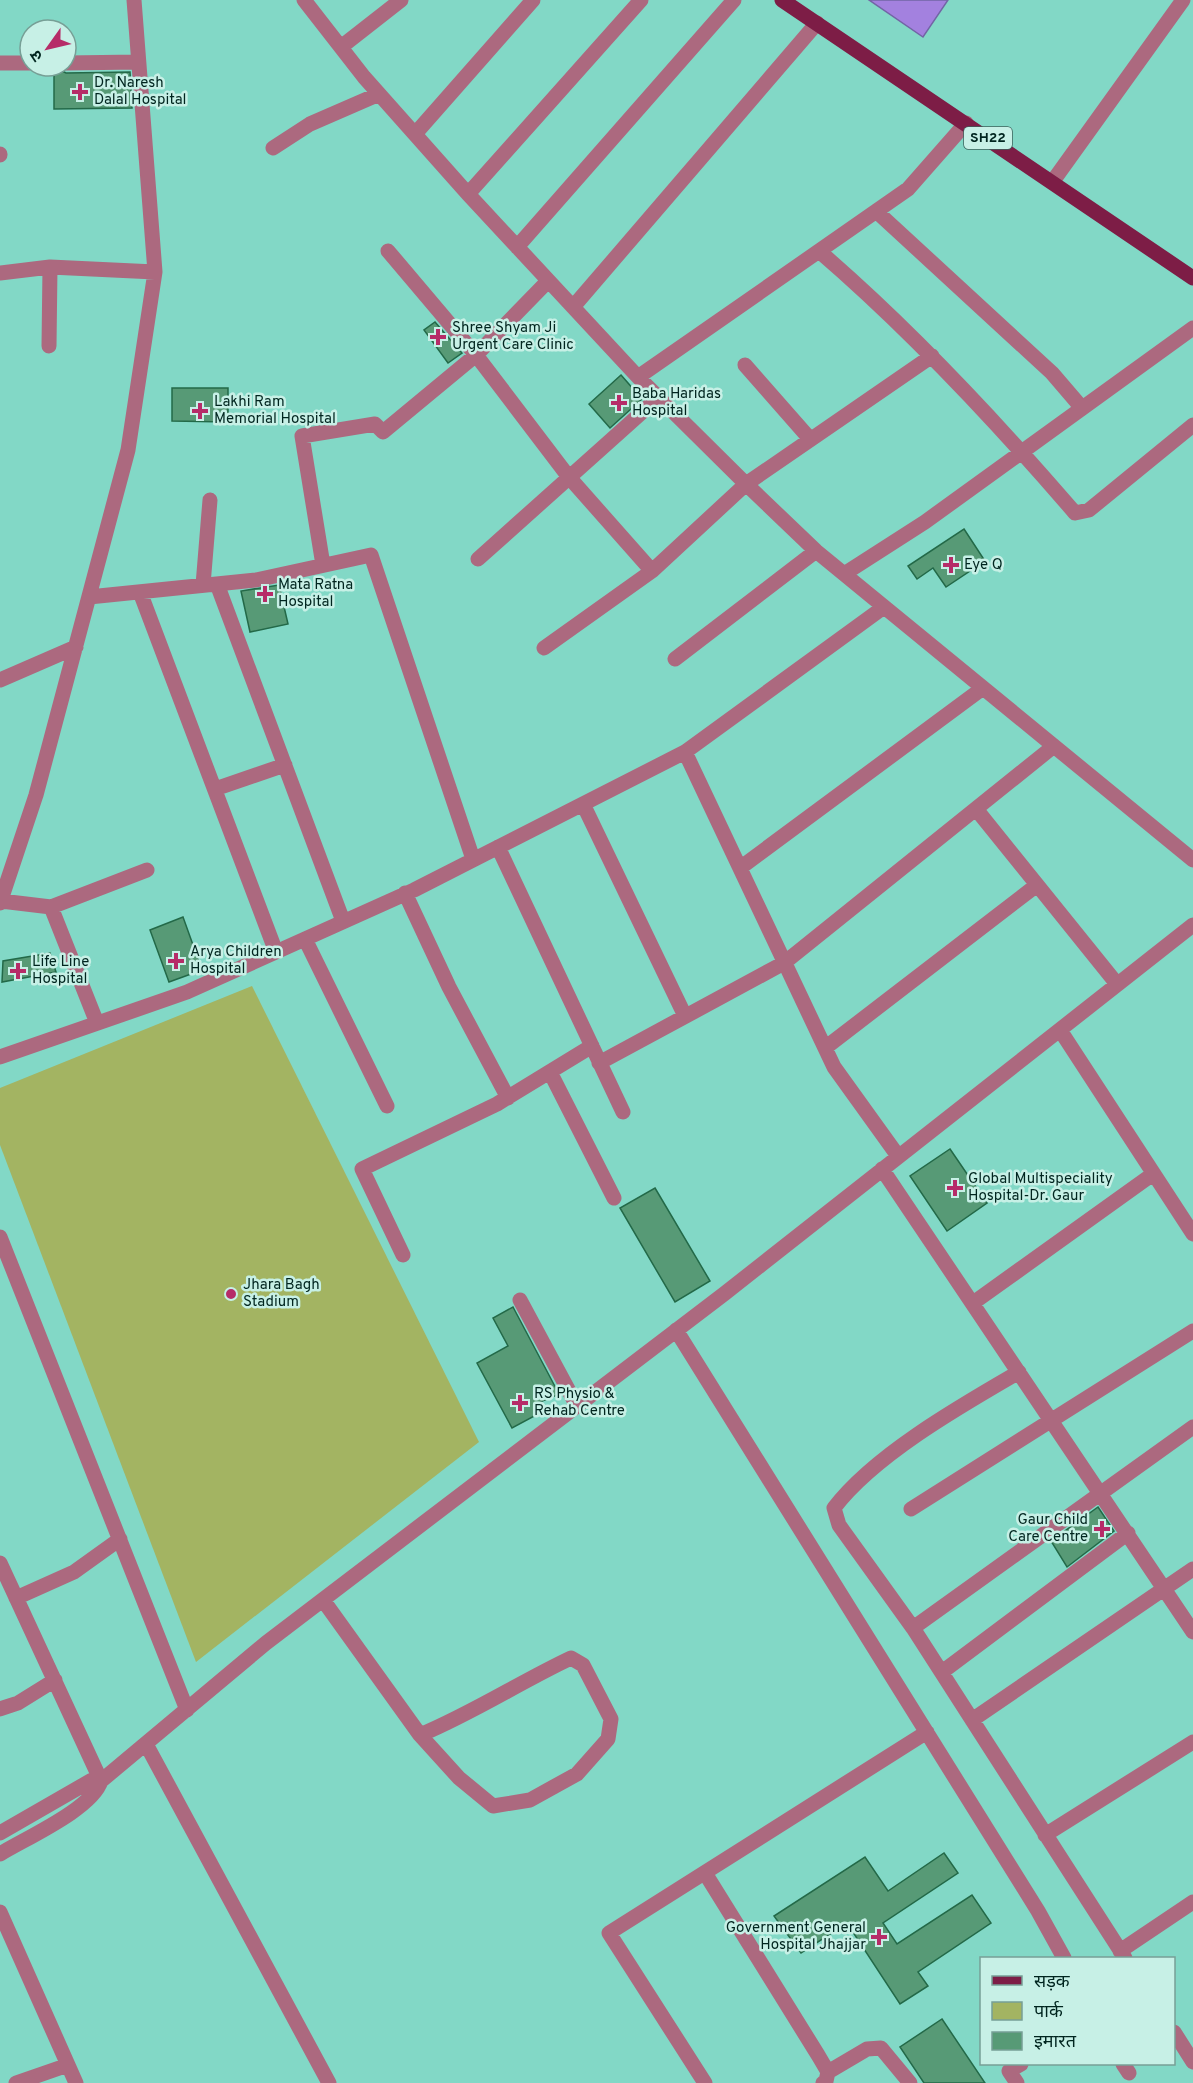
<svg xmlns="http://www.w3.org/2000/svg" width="1193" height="2083" font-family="Overpass,'Noto Sans Devanagari',sans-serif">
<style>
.green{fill:#a3b462}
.water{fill:#a381df;stroke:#7265a5;stroke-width:1.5}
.building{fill:#579a76;stroke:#236948;stroke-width:1.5}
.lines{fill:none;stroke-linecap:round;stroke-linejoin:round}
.minor{stroke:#ac697f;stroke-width:15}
.major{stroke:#7d1d46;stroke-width:15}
.poi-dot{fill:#b62c68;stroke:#c7f0e6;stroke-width:2}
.labels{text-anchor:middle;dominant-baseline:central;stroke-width:5;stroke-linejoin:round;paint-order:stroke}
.shield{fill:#c7f0e6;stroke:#3c625b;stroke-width:1.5}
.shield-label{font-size:14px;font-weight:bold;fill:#00251f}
.poi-label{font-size:15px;fill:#00251f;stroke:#c7f0e6;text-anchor:start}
</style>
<rect width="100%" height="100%" fill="#82d8c6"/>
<path class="green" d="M252,986L479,1442L196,1662L0,1145V1088Z"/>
<path class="water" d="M869,0H948L923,37Z"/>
<path class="building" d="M54,67L66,73L130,72L132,108L54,109Z
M435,322L462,353L448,363L424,330Z
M621,375L642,399L610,428L589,404Z
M172,388H228V422L172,421Z
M964,529L985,561L946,587L933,568L917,579L908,566Z
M279,585L288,624L250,632L241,591Z
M183,917L202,970L169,982L150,930Z
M50,953L56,972L2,982L3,961Z
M950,1149L987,1203L947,1231L910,1176Z
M655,1188L710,1281L675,1302L620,1208Z
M513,1307L559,1394L535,1404L540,1413L512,1428L477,1363L508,1346L493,1318Z
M1098,1507L1114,1531L1067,1567L1051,1541Z
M944,1853L958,1873L883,1923L897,1944L972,1895L991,1923L918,1972L928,1986L900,2004L847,1923L801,1953L774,1916L865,1857L888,1891Z
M942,2019L985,2083H924L900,2047Z"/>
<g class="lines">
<path class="minor" d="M304,0L364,77L468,194L638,377L746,484L816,551L1193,860
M341,47L401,0
M0,63H30
M66,63L138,62
M415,134L533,0
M273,148L310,124L379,94
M0,154V155
M1053,181L1183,0
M468,194L641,0
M876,211L1052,373L1082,408
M517,247L734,0
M388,251L476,355L568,476L652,571
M819,251C912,331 995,420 1075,513L1089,510L1193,425
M0,273L50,267L155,272
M573,307L817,23
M49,346L50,267
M745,365L810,439
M638,377L908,189L966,123
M478,559L659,397
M323,565L302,436L375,424L383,432L476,355L548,281
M844,574L925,522L1193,328
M217,584L343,921
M203,585L210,500
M140,592L276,952
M89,597L256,580L371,555L473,859
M544,648L652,571L746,484L932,356
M675,659L816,551
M0,680L76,647
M685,752L834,1067L898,1156
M215,789L285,765
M583,804L685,1016
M976,809L1117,984
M498,847L623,1112
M740,868L983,688
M405,893L449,987L508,1098
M1,901L51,907L147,870
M0,903L36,795L128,450L155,272L134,0
M51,907L97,1023
M305,939L387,1106
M1060,1030L1193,1234
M825,1048L1037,885
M0,1057L187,992L414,890L685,752L884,607
M599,1063L784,963L1054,746
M550,1072L614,1198
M882,1169L1193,1632
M0,1237L187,1710
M403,1255L362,1169L497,1104L592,1046
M520,1300L577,1406
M973,1303L1153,1174
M676,1330L1038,1911L1064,1958
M1019,1372C962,1405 874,1455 834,1508L839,1525L913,1628L1125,1958
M911,1509L1193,1331
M0,1563L101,1781
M16,1598L74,1572L120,1539
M323,1600L420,1735L459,1778L493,1806L530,1800L577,1774L608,1739L611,1719L583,1665L571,1658C520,1682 473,1713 420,1735
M913,1628L1193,1427
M942,1672L1128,1533
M0,1709L18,1703L55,1680
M972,1720L1193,1569
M146,1744L329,2083
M0,1833L92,1780L101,1781
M1045,1835L1193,1742
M0,1854C26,1838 92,1809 101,1781L266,1643L724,1294L1193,925
M705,1873L818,2055L828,2072L826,2081L823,2083
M0,1912L76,2083
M1120,1951L1193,1902
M1174,2032L1193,2062
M1123,2064L1129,2073
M828,2072L867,2049L881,2048L910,2083
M16,2083L68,2065
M705,2083L609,1933L927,1732
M1017,2083L1009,2071L1021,2064"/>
<path class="major" d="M782,0L1193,278"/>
</g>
<g class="poi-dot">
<path d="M77 83h6v6h6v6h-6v6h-6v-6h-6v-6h6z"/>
<path d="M435 328h6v6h6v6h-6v6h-6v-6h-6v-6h6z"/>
<path d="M616 394h6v6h6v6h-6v6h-6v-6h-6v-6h6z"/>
<path d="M197 402h6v6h6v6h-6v6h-6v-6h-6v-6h6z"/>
<path d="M948 556h6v6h6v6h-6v6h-6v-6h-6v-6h6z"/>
<path d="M262 585h6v6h6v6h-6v6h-6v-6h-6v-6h6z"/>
<path d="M173 952h6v6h6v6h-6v6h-6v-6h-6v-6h6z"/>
<path d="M15 962h6v6h6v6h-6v6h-6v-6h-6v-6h6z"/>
<path d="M952 1179h6v6h6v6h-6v6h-6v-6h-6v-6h6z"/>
<circle cx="231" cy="1294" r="6"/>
<path d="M517 1394h6v6h6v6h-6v6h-6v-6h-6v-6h6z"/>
<path d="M1099 1520h6v6h6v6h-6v6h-6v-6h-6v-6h6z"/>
<path d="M876 1928h6v6h6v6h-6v6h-6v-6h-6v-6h6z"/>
</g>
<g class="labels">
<rect class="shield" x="964" y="127" width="48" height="22" rx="4.5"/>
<g class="shield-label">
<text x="988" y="138">SH22</text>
</g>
<g class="poi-label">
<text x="94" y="83">Dr. Naresh<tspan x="94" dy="17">Dalal Hospital</tspan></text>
<text x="452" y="328">Shree Shyam Ji<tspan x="452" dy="17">Urgent Care Clinic</tspan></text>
<text x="632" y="394">Baba Haridas<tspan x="632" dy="17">Hospital</tspan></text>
<text x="214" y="402">Lakhi Ram<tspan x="214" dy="17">Memorial Hospital</tspan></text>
<text x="964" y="565">Eye Q</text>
<text x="278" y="585">Mata Ratna<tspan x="278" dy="17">Hospital</tspan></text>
<text x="190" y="952">Arya Children<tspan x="190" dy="17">Hospital</tspan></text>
<text x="32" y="962">Life Line<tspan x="32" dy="17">Hospital</tspan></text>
<text x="968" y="1179">Global Multispeciality<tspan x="968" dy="17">Hospital-Dr. Gaur</tspan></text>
<text x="243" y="1285">Jhara Bagh<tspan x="243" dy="17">Stadium</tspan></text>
<text x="534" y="1394">RS Physio &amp;<tspan x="534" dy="17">Rehab Centre</tspan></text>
<text x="1088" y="1520" text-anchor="end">Gaur Child<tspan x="1088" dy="17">Care Centre</tspan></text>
<text x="866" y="1928" text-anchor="end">Government General<tspan x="866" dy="17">Hospital Jhajjar</tspan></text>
</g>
</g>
<rect x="980" y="1957" width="195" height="108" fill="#c7f0e6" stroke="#779f96" stroke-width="1.5"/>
<rect x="992" y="1976" width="30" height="9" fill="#7d1d46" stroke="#779f96" stroke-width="1.5"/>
<text x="1034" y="1987" font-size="18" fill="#00251f">सड़क</text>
<rect x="992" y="2002" width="30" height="18" fill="#a3b462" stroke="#779f96" stroke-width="1.5"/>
<text x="1034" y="2017" font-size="18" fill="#00251f">पार्क</text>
<rect x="992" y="2032" width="30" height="18" fill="#579a76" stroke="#779f96" stroke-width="1.5"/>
<text x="1034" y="2047" font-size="18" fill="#00251f">इमारत</text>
<g transform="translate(48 48) rotate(236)"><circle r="28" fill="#c7f0e6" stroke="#779f96" stroke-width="1.5"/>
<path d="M0-4.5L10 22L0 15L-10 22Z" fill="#b62c68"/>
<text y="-9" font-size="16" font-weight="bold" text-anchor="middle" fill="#00251f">उ</text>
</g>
</svg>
